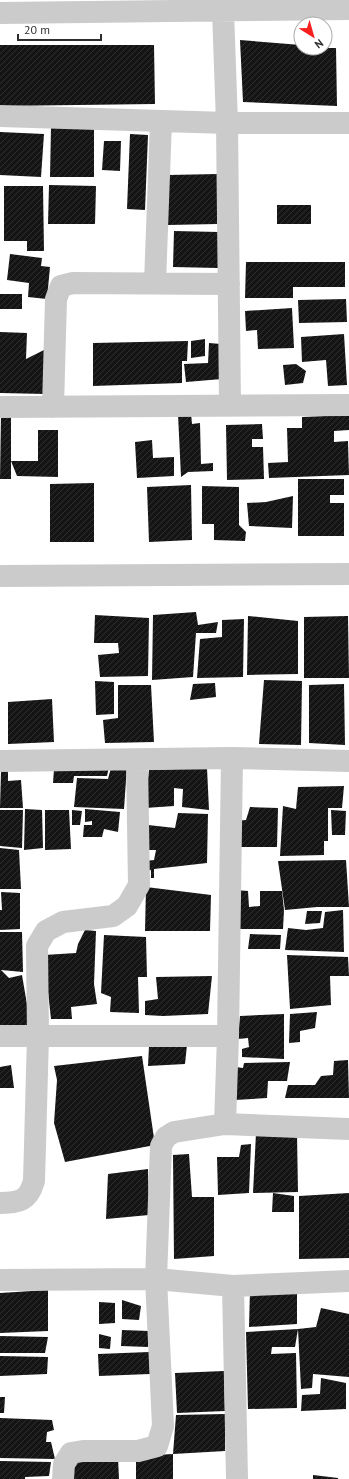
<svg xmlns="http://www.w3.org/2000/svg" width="349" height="1479" font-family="'PT Sans',sans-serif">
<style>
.building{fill:url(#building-hatch)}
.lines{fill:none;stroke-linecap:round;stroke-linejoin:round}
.street{stroke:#cbcbcb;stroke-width:22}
</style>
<defs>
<pattern id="building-hatch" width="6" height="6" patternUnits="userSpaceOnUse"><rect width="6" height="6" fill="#151515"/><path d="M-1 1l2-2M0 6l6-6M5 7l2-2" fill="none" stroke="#2f2f2f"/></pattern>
</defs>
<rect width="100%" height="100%" fill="#fff"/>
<path class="building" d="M240,40L301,45V48H336L337,106L243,102Z
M0,45H154L155,104L0,106Z
M51,127H94V177H50Z
M0,132L44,134L41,177L0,175Z
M130,134L148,135L145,210L127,209Z
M104,141H121L120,171L102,170Z
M218,174L217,224L168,225V175Z
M49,185L96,186L95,224H48Z
M4,186H43L44,251H27V241H4Z
M277,205H311V224H277Z
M174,231L219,232L218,268L173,267Z
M10,254L42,258L41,266L50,267L47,299L28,297L29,283L7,280Z
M246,262H345V287H293V298H245Z
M0,294H22V309H0Z
M346,299L347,322L299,323L298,300Z
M292,308L294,348L258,349L257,330L246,331L245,311Z
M0,332L27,333L26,359L46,349L45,394L0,393Z
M344,334L347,385L328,386L326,360L302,362L301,337Z
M205,339V356L191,358V341Z
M188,341L187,361H182V383L93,386V343Z
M209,343L221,344L222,379L186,382L184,364L208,363Z
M296,364L306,371L303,383L285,385L283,365Z
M191,413L192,424L200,423L201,464L213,463V471L188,472L181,477L178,414Z
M1,414H11V479H0Z
M349,415V430L334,431V442L348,441L349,475L269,478L268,463L288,462L287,428H302V417Z
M262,424L263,439H252V447H263L264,479L227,480L226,425Z
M38,430H58V477L17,476L11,461H38Z
M152,440L153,458L174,457V476L137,478L135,442Z
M298,479H344V495H330V503H344V536H298Z
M94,483V542H50V484Z
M191,485L192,540L149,542L147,487Z
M202,486L239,487V525L246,532L245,541L214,540V524H202Z
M293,496L292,528L249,526L247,503L266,502Z
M196,612L198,625L218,622L216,633H196L193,677L152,680L153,615Z
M95,615L149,618L148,676L100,677L98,655L119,653L118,643H94Z
M248,616L298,621V674L247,675Z
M348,616L349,678H304V617Z
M244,619L243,677L197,678L200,639L222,637V620Z
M264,680L302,681L301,745L259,744Z
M95,681L114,682V714L96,715Z
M215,683L216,697L190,700L193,684Z
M344,684L345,745L309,743V685Z
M118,685H151L154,742L105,743L103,720L118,718Z
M52,699L54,742L8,744V702Z
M110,762L107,776H74L73,783H53L54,769Z
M112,764L127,766L124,809L74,807L77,778L108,779Z
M207,768L209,810L182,807L183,789L174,788V806L145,808L149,770Z
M1,771H8V781L21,780L23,808H0Z
M344,786L342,808H328V841H324V855L280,856L283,806L296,809L298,787Z
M250,807L278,808L277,847H234V821L246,820Z
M25,809L42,810L43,848L24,850Z
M85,809L120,812L118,832L104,829L102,837H83L84,825H92V821L85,822Z
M0,810H23L22,848L0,846Z
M45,810H69L71,849L45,850Z
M72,810L82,811L80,825H72Z
M331,810L346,811L345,835H332Z
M178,813L208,814L207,863L154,869V878H151V870L147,871L145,861L154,860L156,850H149L148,825L175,828Z
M0,848L19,850L21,889H0Z
M346,860L349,907H317L285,910L278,861Z
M146,887L211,895L210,931H145Z
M236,890L248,891L249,907L260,906V891H282L284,910L283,929H236Z
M1,892L20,893V929L0,930V910H2Z
M343,910L344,952L285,950L288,928L306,930L323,928L325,912Z
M307,911H322L320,923L305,924Z
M85,930L96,931L94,984L97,1004L71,1007L72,1019H51L44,955L76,953L78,944Z
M0,932H22L23,972L1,970L9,978L22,975L31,1028L0,1030Z
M250,934L281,935L280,949H248Z
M104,935L146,937L147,977H138L139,1013L110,1012L111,997L101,993Z
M287,955L348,957L349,976H330L331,1005L290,1009Z
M212,976L208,1014L163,1016L145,1015V1001L158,999L156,977Z
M317,1012L315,1028L300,1031V1042L289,1043L290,1014Z
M284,1014V1059L242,1057V1049L249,1047L248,1038L238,1039L240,1016Z
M187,1045L185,1064L148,1066L149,1046Z
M142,1056L155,1145L65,1162L54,1123L57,1080L54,1066Z
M348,1060L349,1098H285L288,1085H315L321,1076L333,1075L334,1061Z
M290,1062L287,1081H268L267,1098L235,1100L236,1067L243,1068L244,1063Z
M11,1065L14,1088H0V1067Z
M256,1133L297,1134L298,1192L253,1193Z
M251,1144L249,1193L218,1195L217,1157H239L241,1145Z
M189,1154L192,1197H214V1256L174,1259L173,1155Z
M148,1169L149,1215L106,1219L108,1174Z
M273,1193L294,1196V1212H272Z
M349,1193V1258L299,1259V1196Z
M297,1288V1324L249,1327L250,1290Z
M48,1290V1331L0,1333V1293Z
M122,1300L141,1306L139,1320L122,1319Z
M99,1302L115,1303V1323L99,1324Z
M321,1308L349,1314V1377L313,1374L312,1388L301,1389L298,1329L316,1327Z
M298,1329L295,1347H272L271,1354L296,1353L297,1408L248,1409L246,1332Z
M122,1330L149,1331L148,1347L121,1346Z
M99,1334L111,1337L110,1349L99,1348Z
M0,1336L48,1337L45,1353H0Z
M149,1352L150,1374L99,1376L98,1354Z
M0,1356L48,1357L47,1374L0,1376Z
M224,1371L225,1411L177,1413L175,1373Z
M321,1378L346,1383V1409L301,1411L302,1395L320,1394Z
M0,1397H5L4,1413H0Z
M225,1414V1451L173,1454L176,1415Z
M0,1418L52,1420L54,1430L47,1432L46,1442H51L55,1459L0,1458Z
M173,1454V1479H136V1456Z
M75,1457L118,1458L119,1479H71Z
M0,1461L51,1462L49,1476L25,1477V1479H0Z
M313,1475L338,1478V1479H313Z"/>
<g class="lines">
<path class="street" d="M223,11L227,123L230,405
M0,13L349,9
M0,116L227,123H349
M155,283L161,121
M0,407L349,405
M53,407L56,299L61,286L73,283L229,284
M0,576L349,574
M0,761L232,758L349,761
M0,1036H228
M225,1124L228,1036L232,758
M0,1203C19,1202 28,1202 34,1181L38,1036L37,946L46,931L63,922L113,916L127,906L139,885L137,760
M0,1280L156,1279L233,1286L349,1281
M233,1286L237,1479
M63,1479L64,1464L71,1453L83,1451H138L157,1446L163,1426L156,1279L161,1146L166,1137L174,1132L225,1124L349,1129"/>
</g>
<g transform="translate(313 36) rotate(143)"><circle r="19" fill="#ffffff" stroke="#ababab"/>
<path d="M0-3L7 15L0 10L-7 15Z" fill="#f6211f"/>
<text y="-6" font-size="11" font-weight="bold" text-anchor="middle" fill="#2e2e2e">N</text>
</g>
<path d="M18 34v6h83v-6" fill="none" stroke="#2e2e2e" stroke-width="2"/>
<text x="24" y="34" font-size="12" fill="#2e2e2e" stroke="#ffffff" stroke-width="3" paint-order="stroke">20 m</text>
</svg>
